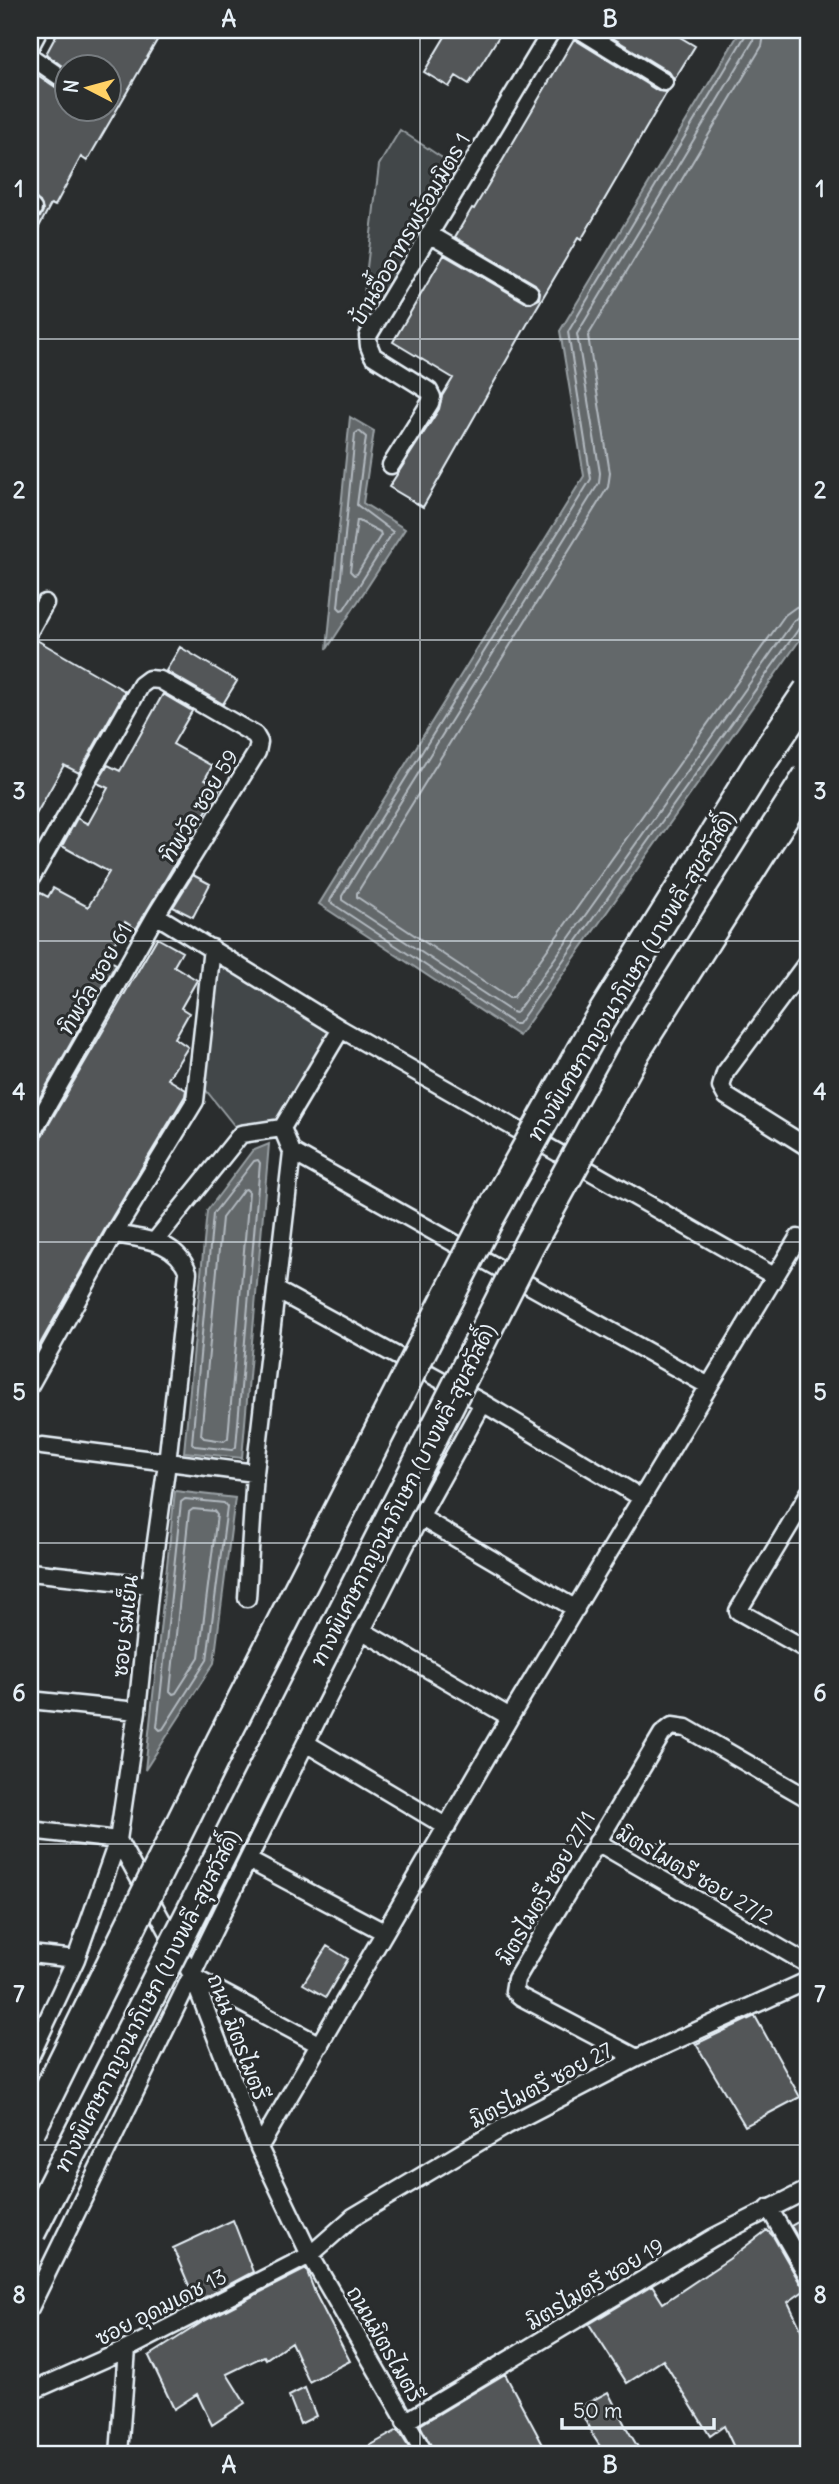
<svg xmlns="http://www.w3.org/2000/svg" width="839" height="2484" font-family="Delius,'Playpen Sans Thai',sans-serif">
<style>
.green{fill:#424648;stroke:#959ca0;stroke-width:2}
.water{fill:#63686b;stroke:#989fa3;stroke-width:2}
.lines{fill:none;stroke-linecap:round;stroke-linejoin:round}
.shore{stroke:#b3bac0;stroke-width:2}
.building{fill:#535759;stroke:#e8f1f8;stroke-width:2}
.street-casing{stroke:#e8f1f8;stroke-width:21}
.street{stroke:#2a2d2e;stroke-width:16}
.highway-bridge-casing{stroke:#e8f1f8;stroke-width:35;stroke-linecap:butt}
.highway-bridge{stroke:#2a2d2e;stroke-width:30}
.grid{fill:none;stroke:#e8f1f8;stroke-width:2;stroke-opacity:0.55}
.labels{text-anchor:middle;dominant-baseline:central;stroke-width:6;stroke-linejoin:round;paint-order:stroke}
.street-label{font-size:21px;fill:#e8f1f8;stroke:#2a2d2e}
.neatline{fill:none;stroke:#e8f1f8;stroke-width:2.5}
.grid-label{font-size:23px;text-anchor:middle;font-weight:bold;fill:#e8f1f8}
</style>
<rect width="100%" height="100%" fill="#2a2d2e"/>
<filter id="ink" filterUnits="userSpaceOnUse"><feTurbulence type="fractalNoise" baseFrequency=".0143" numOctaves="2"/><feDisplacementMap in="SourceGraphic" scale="14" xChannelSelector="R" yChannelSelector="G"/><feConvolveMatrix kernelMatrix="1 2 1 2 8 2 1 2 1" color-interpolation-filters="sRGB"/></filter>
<g filter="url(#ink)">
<path class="green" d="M400,130L456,167L359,336L379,165Z
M212,948L341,1029L282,1128L241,1134L197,1079Z"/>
<path class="water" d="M741,30H809V627L519,1036L319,904L584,476L560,331Z
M350,417L374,431L363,503L405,529L327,649Z
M269,1144L242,1458L184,1452L207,1211L252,1151Z
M175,1491L235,1498L214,1663L145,1770Z"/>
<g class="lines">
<path class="shore" d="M746,30L745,36L568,332L591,479L331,899L330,902L514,1024H518L800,627L809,624
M755,30L753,41L577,334L600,473L599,483L342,896V900L512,1012L516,1013L793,622L800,616L809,615
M765,30L762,46L588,336L610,473L608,487L357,893V897L509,998H513L785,615L796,607L809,604
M359,431L366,437L357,505L393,532L344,609L341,610L338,607L355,434Z
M357,520L380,532L381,535L357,574L354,575L350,571Z
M258,1160L260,1163L236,1447L232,1450L195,1446L192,1443L213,1214L254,1161Z
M246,1189L249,1192L228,1438L224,1441L204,1438L201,1435L222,1218L243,1190Z
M185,1499L224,1503L227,1507L207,1660L163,1729L160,1730L157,1727L181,1502Z
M193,1509L214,1511L217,1515L199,1657L176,1693L173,1694L170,1691L189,1512Z"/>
</g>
<path class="building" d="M59,30H163L87,161L81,157L55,206L51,204L30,244V219L40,217L43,211L40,202L30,196V70L60,90L66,91V108H108V66H66V69L46,54Z
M449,30H503L469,84L456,76L449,87L424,72Z
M600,30H668L695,46L674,80L670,73Z
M574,39L658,91L667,92L581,240L578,238L533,314L423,507L389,487L439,409L442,396L453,378L393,342L444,255L525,302L531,303L539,299L540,292L535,284L455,237L472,208L474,209Z
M35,639L125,691L79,773L64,765L30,825V640Z
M180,647L237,681L223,704L166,671Z
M163,694L192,711L173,744L212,766L205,779L220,788L136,929L125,922L107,959L116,964L30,1115V901L35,890L48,897L53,888L88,907L109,872L62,846L77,818L88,824L108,788L97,783L108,765L120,771Z
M193,875L210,884L193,917L173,907Z
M157,938L182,952L174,966L197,980L181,1008L189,1013L175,1038L188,1047L168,1079L186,1090L185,1096L105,1229L30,1362V1146L39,1141Z
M327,1946L348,1959L326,1997L303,1984Z
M755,2016L800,2097L745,2126L696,2044Z
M809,2216V2245L804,2248L791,2226Z
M233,2220L253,2272L196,2302L173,2248Z
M767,2230L773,2236L800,2283L808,2288L788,2302L809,2346V2454H737L724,2426L710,2436L663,2360L627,2383L589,2324L652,2286L663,2303L729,2259Z
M306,2269L316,2295L350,2361L309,2382L291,2342L266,2359L264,2356L227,2374L245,2403L212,2425L197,2394L174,2409L149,2356L204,2321Z
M505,2374L548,2454H435L420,2425Z
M305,2388L316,2416L300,2424L289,2396Z
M608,2392L626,2427L642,2454H605L592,2434L584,2418L587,2417L582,2406Z
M398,2430L413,2454H355Z"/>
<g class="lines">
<defs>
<path id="street" d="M580,30L664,82
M30,47L39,30
M30,56L66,81
M30,206L33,209
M429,234L530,293
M391,465L430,403L432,397L429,391L373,356L369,346L368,336L552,30
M30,630L45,603
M30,880L141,685L149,679L160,680L255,735L259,742L257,752L156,915L30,1136
M156,915L341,1029L774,1276
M809,960L725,1073L721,1087L726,1096L809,1148
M292,1152L707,1385
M155,1241L241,1134L282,1128L341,1029
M278,1291L483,1403L642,1498
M30,1385L114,1234L195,1101L212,948
M42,1446L255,1473
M809,1493L738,1611L809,1651
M420,1517L483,1403
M30,1572L150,1585
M247,1598L255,1473L292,1152L282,1128
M361,1630L510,1717
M30,1700L137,1711
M304,1742L447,1827
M30,1830L118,1840
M118,1840L193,1977L259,2148L310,2255L425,2454
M597,1842L809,1965
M248,1860L384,1932
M30,1954L76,1959
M193,1977L320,2045
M30,2057L76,1959L118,1840L137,1711L150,1585L167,1463L188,1272C176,1240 144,1239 114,1234
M637,2058L521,1997L514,1991L516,1979L662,1734L672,1726L686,1728L809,1799
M259,2148L510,1717L798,1238
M769,2208L809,2278
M30,2308C159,2044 285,1778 420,1517L576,1609
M30,2392L127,2349L310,2255L353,2217L506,2126L637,2058L809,1980
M405,2422L714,2237L809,2189
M119,2454L127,2349"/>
</defs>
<use href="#street" class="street-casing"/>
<use href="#street" class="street"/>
<defs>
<path id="highway-bridge" d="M30,2130L222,1741L488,1219L594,1029L758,766L809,691
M30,2232L529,1245L635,1051L809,776"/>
</defs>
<use href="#highway-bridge" class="highway-bridge-casing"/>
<use href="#highway-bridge" class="highway-bridge"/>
</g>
</g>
<path class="grid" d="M420,30V2454M30,339H809M30,640H809M30,941H809M30,1242H809M30,1543H809M30,1844H809M30,2145H809"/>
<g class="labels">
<g class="street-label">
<text transform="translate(410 229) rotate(-60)">บ้านอื้ออาทรพร้อมมิตร 1</text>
<text transform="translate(199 806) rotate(-58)">ทิพวัล ซอย 59</text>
<text transform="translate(631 976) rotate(-59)">ทางพิเศษกาญจนาภิเษก (บางพลี-สุขสวัสดิ์)</text>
<text transform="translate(95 979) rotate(-60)">ทิพวัล ซอย 61</text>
<text transform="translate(403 1495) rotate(-63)">ทางพิเศษกาญจนาภิเษก (บางพลี-สุขสวัสดิ์)</text>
<text transform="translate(125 1626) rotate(-84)">ซอย ร่มเย็น</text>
<text transform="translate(695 1875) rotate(30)">มิตรไมตรี ซอย 27/2</text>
<text transform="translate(546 1888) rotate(-60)">มิตรไมตรี ซอย 27/1</text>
<text transform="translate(147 2001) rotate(-63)">ทางพิเศษกาญจนาภิเษก (บางพลี-สุขสวัสดิ์)</text>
<text transform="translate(238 2037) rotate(69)">ถนน มิตรไมตรี</text>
<text transform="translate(541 2085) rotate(-28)">มิตรไมตรี ซอย 27</text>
<text transform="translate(595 2284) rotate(-31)">มิตรไมตรี ซอย 19</text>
<text transform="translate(161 2307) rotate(-27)">ซอย อุดมเดช 13</text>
<text transform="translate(385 2344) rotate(60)">ถนนมิตรไมตรี</text>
</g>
</g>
<rect width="839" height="2484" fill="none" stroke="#2a2d2e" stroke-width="77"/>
<g transform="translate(88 88) rotate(276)"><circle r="33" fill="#2a2d2e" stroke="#767b7f" stroke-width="2"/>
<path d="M0-5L12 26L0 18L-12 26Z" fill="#ffd166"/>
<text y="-10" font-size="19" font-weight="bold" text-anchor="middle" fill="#e8f1f8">N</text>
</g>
<path d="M562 2418v10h152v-10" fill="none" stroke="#e8f1f8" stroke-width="3.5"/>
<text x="573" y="2418" font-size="21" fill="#e8f1f8" stroke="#2a2d2e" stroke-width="5" paint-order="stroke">50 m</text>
<rect x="38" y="38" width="762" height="2408" class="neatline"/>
<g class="grid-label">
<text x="229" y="27">A</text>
<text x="610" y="27">B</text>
<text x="19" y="197">1</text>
<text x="820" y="197">1</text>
<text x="19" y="498">2</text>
<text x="820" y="498">2</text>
<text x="19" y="799">3</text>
<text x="820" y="799">3</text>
<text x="19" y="1100">4</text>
<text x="820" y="1100">4</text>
<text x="19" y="1400">5</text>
<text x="820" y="1400">5</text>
<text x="19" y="1701">6</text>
<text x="820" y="1701">6</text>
<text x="19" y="2002">7</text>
<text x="820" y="2002">7</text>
<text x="19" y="2303">8</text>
<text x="820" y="2303">8</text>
<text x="229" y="2473">A</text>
<text x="610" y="2473">B</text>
</g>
</svg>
